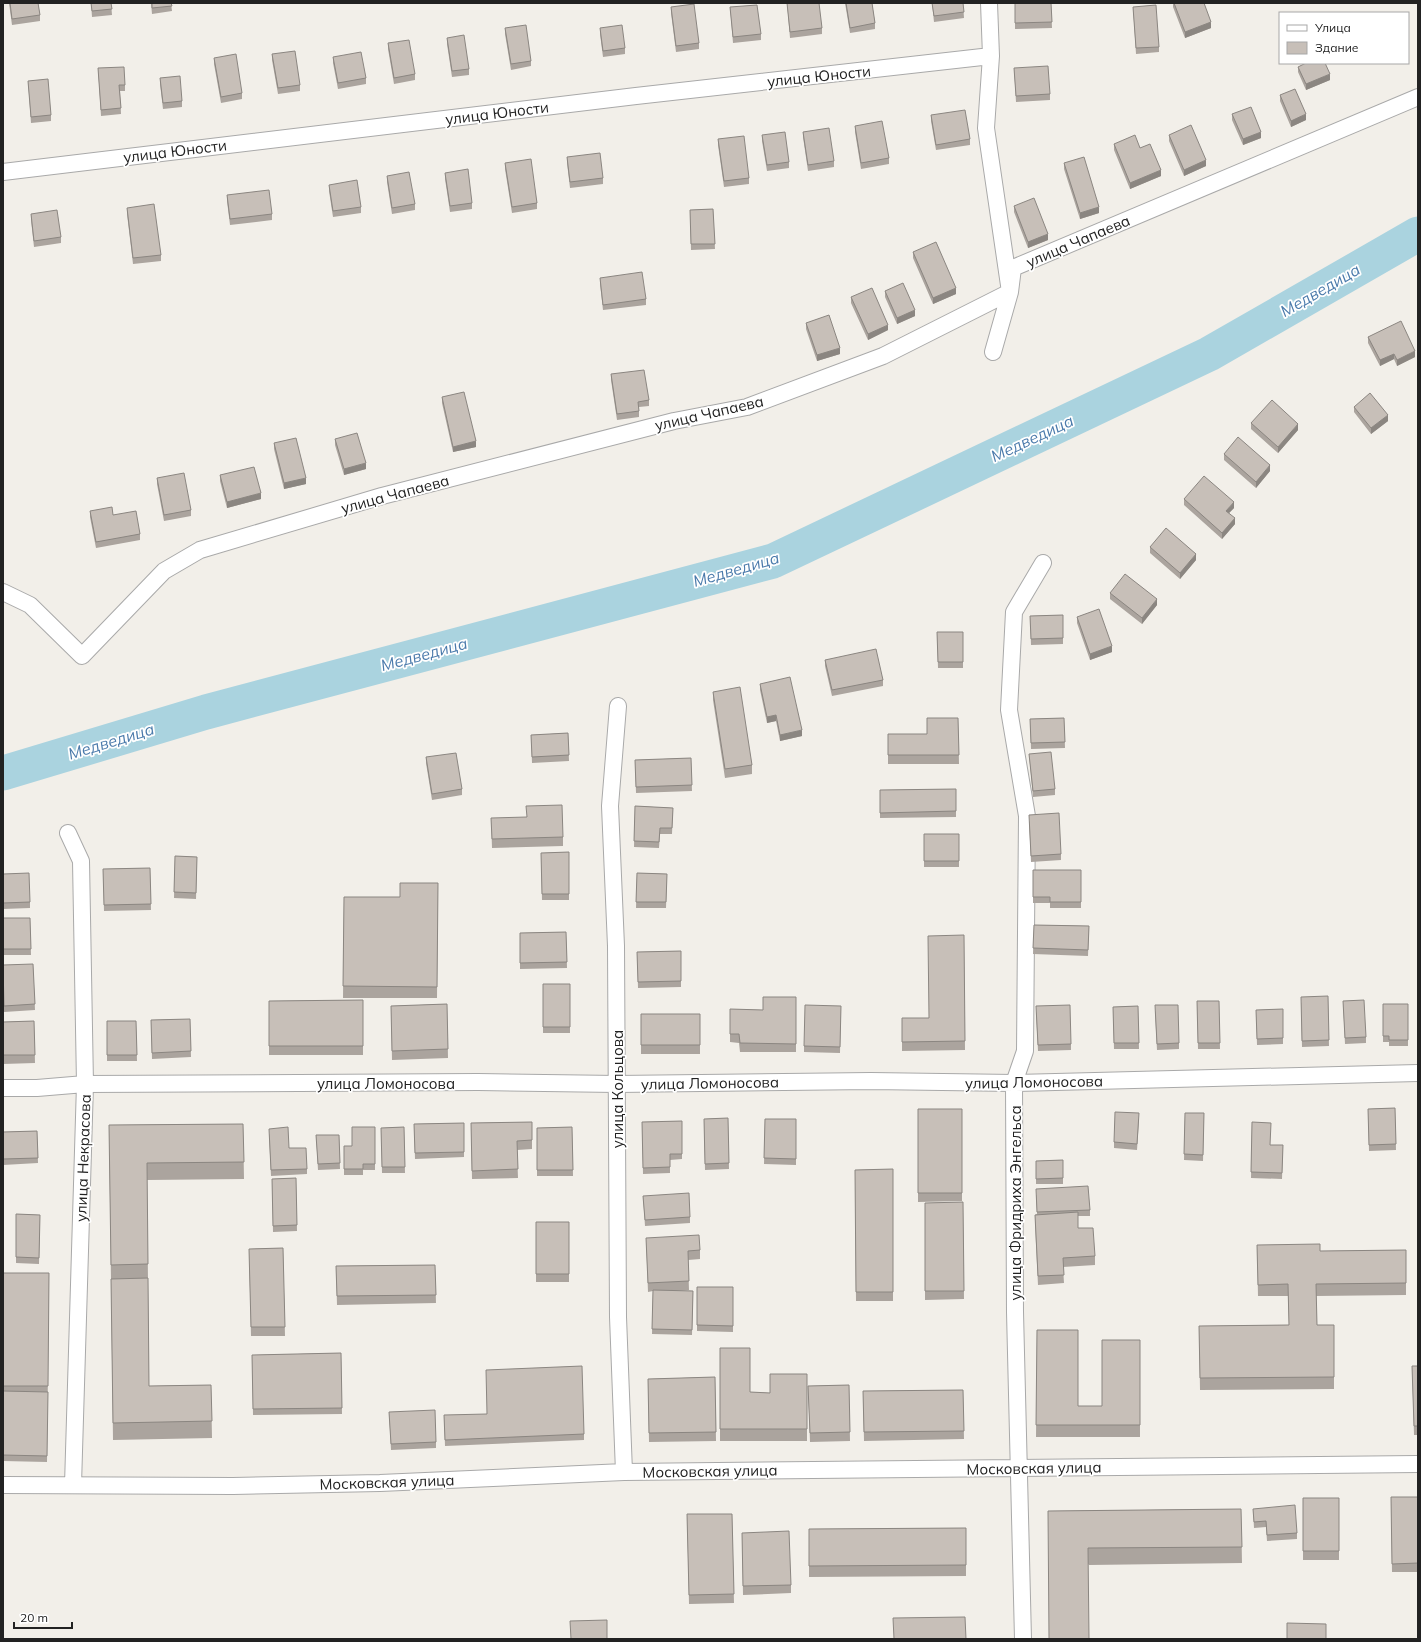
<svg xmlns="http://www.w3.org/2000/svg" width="1421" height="1642" font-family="Mulish,sans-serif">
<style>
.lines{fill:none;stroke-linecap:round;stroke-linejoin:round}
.river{stroke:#aad3df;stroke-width:35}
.minor-casing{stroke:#a9a9a9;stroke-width:18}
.minor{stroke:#fff;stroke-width:16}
.wall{fill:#aba49e}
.shaded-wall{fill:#8b8681}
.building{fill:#c7bfb8;stroke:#8b8681}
.labels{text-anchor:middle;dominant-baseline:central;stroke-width:3.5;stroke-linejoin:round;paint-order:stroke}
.street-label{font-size:15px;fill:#222;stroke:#fff}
.water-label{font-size:16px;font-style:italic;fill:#4a7aab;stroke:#fff}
</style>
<rect width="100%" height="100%" fill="#f2efe9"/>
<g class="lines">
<path class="river" d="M3,773L206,712L773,561L1209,354L1418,234"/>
<defs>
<path id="minor" d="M989,3L991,56L986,128L1010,292L993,352
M3,172L636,96L991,56
M3,592L30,605L82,656L164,571L200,550L382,496L674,421L747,407L883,356L1010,292L1013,268L1418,97
M618,706L610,806L616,946L618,1317L624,1472
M68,833L81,861L85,1084L73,1485
M3,1088H37L85,1084L478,1082L617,1084L871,1081L1014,1083L1418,1073
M3,1485L233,1486L380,1483L624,1472L1418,1464
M1023,1639L1015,1312L1014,1083L1025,1051L1027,816L1009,710L1014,612L1043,563"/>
</defs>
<use href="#minor" class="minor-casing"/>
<use href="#minor" class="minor"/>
</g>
<path class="wall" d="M9,3H38L40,15V21L12,25Z
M91,3H111L112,15L92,17Z
M151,3H171L172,11L152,14Z
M787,3L822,28V34L790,38Z
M845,3H872L875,23V29L850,33Z
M932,3H963L964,18L934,22Z
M1015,3H1051L1052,28L1015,29Z
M1173,3H1204L1211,28L1185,38L1173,7Z
M671,7L699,43V49L676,52L671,13Z
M730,7L761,34V40L733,43Z
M1133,7L1159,47V52L1136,54Z
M505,28L531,61V66L511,70L505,34Z
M600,28L625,48V54L603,57L600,34Z
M447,38L469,69V75L452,77L447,44Z
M388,43L415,74V80L394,84L388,49Z
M272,54L300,85V91L278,94L272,60Z
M333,57L366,78V84L338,89L333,63Z
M214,58L242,93V99L221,103L214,64Z
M1298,67L1330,80L1306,90L1298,72Z
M98,68L125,85V91H120L121,114L101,116Z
M1014,68L1050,94V100L1016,102Z
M160,78L182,101V107L163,109L160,84Z
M28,81L51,115V121L31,123Z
M1280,95L1306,120L1291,127L1280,101Z
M1232,114L1261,138L1243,145L1232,120Z
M931,115L970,139V145L936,150L931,121Z
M855,126L889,158V164L861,169L855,132Z
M803,132L834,161V167L808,171L803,137Z
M762,135L789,162V168L767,171L762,141Z
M1169,135L1206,166L1184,176L1169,141Z
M718,139L749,178V184L724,187L718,145Z
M1114,144L1140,148L1161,176L1130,189L1114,150Z
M567,157L603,178V184L570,188L567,163Z
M505,163L537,203V209L512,213L505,169Z
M1064,163L1099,213L1080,219L1064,169Z
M445,173L472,203V209L450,212L445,179Z
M387,176L415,204V210L392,214L387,182Z
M329,185L361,207V213L333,217L329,191Z
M227,195L272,214V220L230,225L227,201Z
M1014,206L1048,240L1028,248L1014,212Z
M127,208L161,255V261L133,264L127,214Z
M713,209L715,249L691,250L690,210Z
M31,214L61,237V243L34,247L31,220Z
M913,252L956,294L933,304L913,258Z
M600,278L646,299V305L603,310L600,284Z
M885,291L915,316L897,324L885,297Z
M851,297L888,330L868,340L851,303Z
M806,323L840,354L817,361L806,329Z
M1368,337L1415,357L1397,366L1394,359L1380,366L1368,343Z
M611,374L649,400V406L639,407V417L617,420L611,380Z
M442,397L476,447L453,452L442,403Z
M1354,407L1388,421L1371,434L1354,412Z
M1251,423L1298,430L1278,453L1251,429Z
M335,439L366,469L344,475L335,445Z
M274,443L306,484L284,489L274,449Z
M1224,454L1270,471L1256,488L1224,460Z
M220,475L261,499L227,508L220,481Z
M157,478L191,510V516L164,521L157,484Z
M1184,499L1234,508L1229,513L1235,524L1222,539L1184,505Z
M90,511L113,515L140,534V540L96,548L90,517Z
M1150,547L1196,560L1180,579L1150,553Z
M1110,593L1157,605L1142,624L1110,599Z
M1063,615V644L1031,645L1030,616Z
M1077,617L1112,652L1090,660L1077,623Z
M937,632H963V668H938Z
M825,660L883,680V686L832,696L825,666Z
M760,684L802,736L780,741L776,721L767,723L760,690Z
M713,692L752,765V774L725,778L713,700Z
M958,718L959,764H888V734H927Z
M1064,718L1065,748L1031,749L1030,719Z
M568,733L569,761L532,763L531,735Z
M1029,754L1055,789V795L1033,797Z
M426,757L462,789V795L432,800L426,763Z
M691,758L692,791L636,793L635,760Z
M956,789V817L880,818V790Z
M635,806L673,808L672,834H660L659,848L634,847Z
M491,818L563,837V846L492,848Z
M1029,821L1061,854V860L1031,862Z
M924,834H959V867H924Z
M569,852V900H542L541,853Z
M175,856L197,857L196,899L174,898Z
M150,868L151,910L104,911L103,869Z
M1033,870H1081V908H1050V903H1033Z
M637,873L667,874L666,908H636Z
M3,874L30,902V908L3,909Z
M438,883L437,998H343L344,897H400Z
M3,918H30L31,955H3Z
M1034,925L1089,926L1088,956L1033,954Z
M566,932L567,968L520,969V933Z
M964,935L965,1050L902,1051V1018H929Z
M681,951V987L638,988L637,952Z
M33,964L35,1010L4,1012L3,987Z
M543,984H570V1033H543Z
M1328,996L1329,1046L1302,1047L1301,1003Z
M796,997V1052H740L739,1043L730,1042V1009L763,1010Z
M363,1000V1055H269V1001Z
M1197,1001H1219L1220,1049H1198Z
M1343,1001L1366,1037V1043L1345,1044Z
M447,1004L448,1058L392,1060L391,1006Z
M1383,1004H1408V1046H1389V1042H1383Z
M841,1006L840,1053L804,1052V1046Z
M1138,1006L1139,1049H1114L1113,1007Z
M1283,1009V1044L1257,1045L1256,1010Z
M1155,1011L1179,1043V1049L1157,1050Z
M1036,1012L1071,1044V1050L1038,1051Z
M641,1014H700V1054H641Z
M190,1019L191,1057L152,1059L151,1020Z
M34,1021L35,1063L3,1064V1022Z
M107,1021H136L137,1061H107Z
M1395,1108L1396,1150L1369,1151L1368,1109Z
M918,1109H962V1201L918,1202Z
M1185,1113H1204L1203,1161L1184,1160Z
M728,1118L729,1169L705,1170L704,1119Z
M765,1119H796V1165L764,1164Z
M1139,1119L1137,1150L1114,1148V1142Z
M682,1121V1159L670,1160V1173L643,1174L642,1122Z
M532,1122V1149L517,1150L518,1178L472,1179L471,1123Z
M1252,1122L1270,1145H1283L1282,1179L1251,1178Z
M464,1123V1157L415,1159L414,1124Z
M243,1124L244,1179L147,1180L149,1386L211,1385L212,1438L113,1440L109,1125Z
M375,1127V1170H363V1175H344V1146H352Z
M404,1127L405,1173H382L381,1128Z
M572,1127L573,1176H537V1128Z
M37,1131L38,1163L3,1165V1132Z
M269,1134L289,1148L307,1169V1174L271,1176Z
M316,1135H339L340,1169L318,1170Z
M1063,1160V1184H1036V1161Z
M893,1169V1301H856L855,1170Z
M296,1178L297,1231L273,1232L272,1179Z
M1036,1195L1090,1210V1216H1078V1228L1095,1256V1265L1063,1267L1064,1283L1038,1285L1035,1223V1215L1037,1214Z
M643,1196L690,1217V1223L645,1226Z
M963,1202L964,1299L925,1300V1203Z
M16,1214L40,1215L39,1264L16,1263Z
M536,1222H569V1282H536Z
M646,1238L700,1250V1259L688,1260L689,1290H676L693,1291L692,1335L652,1334L653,1291L648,1292Z
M1257,1245L1320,1251L1406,1250V1295L1316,1296L1317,1325H1334V1389L1200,1390L1199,1326L1289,1325L1288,1296H1258Z
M283,1248L285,1336H251L249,1249Z
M435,1265L436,1303L337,1305L336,1266Z
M3,1273H49L47,1462L3,1461Z
M697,1287H733V1332L697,1331Z
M1037,1330L1078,1406H1102L1140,1340V1437H1036Z
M720,1348L750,1392L770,1393L807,1374V1441H720Z
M341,1353L342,1414L253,1415L252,1355Z
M1412,1366H1418V1435H1414Z
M715,1377L716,1441L649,1442L648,1379Z
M849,1385L850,1441L810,1442L808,1386Z
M963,1390L964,1439L864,1441L863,1391Z
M389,1412L436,1442V1448L391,1450Z
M444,1415L584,1434V1440L445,1446Z
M1391,1497H1418V1572H1392Z
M1303,1498H1339V1560H1303Z
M1241,1509L1242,1563L1089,1565L1048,1511Z
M1253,1509L1297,1533V1539L1267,1541L1266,1527L1254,1528Z
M687,1514H732L734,1603L689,1604Z
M966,1528V1576L809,1577V1529Z
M742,1533L791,1585V1593L743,1595Z"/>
<path class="shaded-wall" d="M1211,22V28L1185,38V32Z
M1330,74V80L1306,90V84Z
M1306,114V120L1291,127V121Z
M1261,132V138L1243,145V139Z
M1206,160V166L1184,176V170Z
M1161,170V176L1130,189V183Z
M1099,207V213L1080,219V213Z
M1048,234V240L1028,248V242Z
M956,288V294L933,304V298Z
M915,310V316L897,324V318Z
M888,325V330L868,340V334Z
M840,348V354L817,361V355Z
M1415,351V357L1397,366V360Z
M1394,354V359L1380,366V360Z
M1388,415V421L1371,434V428Z
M1298,424V430L1278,453V447Z
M476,441V447L453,452V447Z
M366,463V469L344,475V469Z
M1270,465V471L1256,488V482Z
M306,478V484L284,489V483Z
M261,493V499L227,508V502Z
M1234,502V508L1226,516V511Z
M1235,518V524L1222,539V533Z
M1196,554V560L1180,579V573Z
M1157,599V605L1142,624V618Z
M1112,646V652L1090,660V654Z
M776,715V721L767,723V717Z
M802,730V736L780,741V735Z"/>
<path class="building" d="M10,3H38L40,15L12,19Z
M91,3H111L112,9L92,11Z
M152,3H171L172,6L152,8Z
M787,3H819L822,28L790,32Z
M846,3H872L875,23L850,28Z
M932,3H963L964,12L934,16Z
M1015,3H1051L1052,22L1015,23Z
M1174,3H1204L1211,22L1185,32Z
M694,4L699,43L676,46L671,7Z
M757,5L761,34L733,37L730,7Z
M1156,5L1159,47L1136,48L1133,7Z
M526,25L531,61L511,64L505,28Z
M622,25L625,48L603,51L600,28Z
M464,35L469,69L452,71L447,38Z
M409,40L415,74L394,78L388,43Z
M295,51L300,85L278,88L272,54Z
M361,52L366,78L338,83L333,57Z
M236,54L242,93L221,97L214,58Z
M1306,63H1325L1330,74L1306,84L1298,67Z
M1048,66L1050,94L1016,96L1014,68Z
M124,67L125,85H119L121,108L101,110L98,68Z
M180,76L182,101L163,103L160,78Z
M48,79L51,115L31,117L28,81Z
M1295,89L1306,114L1291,121L1280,95Z
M1251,107L1261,132L1243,139L1232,114Z
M965,110L970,139L936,145L931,115Z
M882,121L889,158L861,163L855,126Z
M1191,125L1206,160L1184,170L1169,135Z
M829,128L834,161L808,165L803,132Z
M785,132L789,162L767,165L762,135Z
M1135,135L1140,148L1150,144L1161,170L1130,183L1114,144Z
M744,136L749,178L724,181L718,139Z
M600,153L603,178L570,182L567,157Z
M1084,157L1099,207L1080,213L1064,163Z
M531,159L537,203L512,207L505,163Z
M468,169L472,203L450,206L445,173Z
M409,172L415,204L392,208L387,176Z
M357,180L361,207L333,211L329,185Z
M269,190L272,214L230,219L227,195Z
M1034,198L1048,234L1028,242L1014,206Z
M154,204L161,255L133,258L127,208Z
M713,209L715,244H691L690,210Z
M57,210L61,237L34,241L31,214Z
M936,242L956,288L933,298L913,252Z
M642,272L646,299L603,305L600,278Z
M903,283L915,310L897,318L885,291Z
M872,288L888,325L868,334L851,297Z
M829,315L840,348L817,355L806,323Z
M1401,321L1415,351L1397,360L1394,354L1380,360L1368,337Z
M644,370L649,400L638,402L639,411L617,414L611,374Z
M464,392L476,441L453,447L442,397Z
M1370,393L1388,415L1371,428L1354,407Z
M1272,400L1298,424L1278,447L1251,423Z
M357,433L366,463L344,469L335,439Z
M1238,437L1270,465L1256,482L1224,454Z
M296,438L306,478L284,483L274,443Z
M254,467L261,493L227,502L220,475Z
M184,473L191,510L164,515L157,478Z
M1204,476L1234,502L1226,511L1235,518L1222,533L1184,499Z
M112,507L113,515L136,511L140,534L96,542L90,511Z
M1166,528L1196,554L1180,573L1150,547Z
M1125,574L1157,599L1142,618L1110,593Z
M1099,609L1112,646L1090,654L1077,617Z
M1063,615V638L1031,639L1030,616Z
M937,632H963V662H938Z
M876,649L883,680L832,690L825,660Z
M790,677L802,730L780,735L776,715L767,717L760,684Z
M740,687L752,765L725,769L713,692Z
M927,718H958L959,755H888V734H927Z
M1064,718L1065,742L1031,743L1030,719Z
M568,733L569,755L532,757L531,735Z
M1051,752L1055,789L1033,791L1029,754Z
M456,753L462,789L432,794L426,757Z
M691,758L692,785L636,787L635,760Z
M956,789V811L880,813V790Z
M562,805L563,837L492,839L491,818L527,817L526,806Z
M635,806L673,808L672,828H660L659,842L634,841Z
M1059,813L1061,854L1031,856L1029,815Z
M924,834H959V861H924Z
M569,852V894H542L541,853Z
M175,856L197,857L196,893L174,892Z
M150,868L151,904L104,905L103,869Z
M1033,870H1081V902H1050V897H1033Z
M29,873L30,902L3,903V874Z
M637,873L667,874L666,902H636Z
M400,883H438L437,987L343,986L344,897H400Z
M3,918H30L31,949H3Z
M1034,925L1089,926L1088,950L1033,948Z
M566,932L567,962L520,963V933Z
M964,935L965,1041L902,1042V1018H929L928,936Z
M681,951V981L638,982L637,952Z
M33,964L35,1004L4,1006L3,965Z
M543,984H570V1027H543Z
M1328,996L1329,1040L1302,1041L1301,997Z
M763,997H796V1044L740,1043L739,1034H730V1009L763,1010Z
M363,1000V1046H269V1001Z
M1364,1000L1366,1037L1345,1038L1343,1001Z
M1197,1001H1219L1220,1043H1198Z
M447,1004L448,1049L392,1051L391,1006Z
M1383,1004H1408V1040H1389V1036H1383Z
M805,1005L841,1006L840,1047L804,1046Z
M1070,1005L1071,1044L1038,1045L1036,1006Z
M1155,1005H1178L1179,1043L1157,1044Z
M1138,1006L1139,1043H1114L1113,1007Z
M1283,1009V1038L1257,1039L1256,1010Z
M641,1014H700V1045H641Z
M190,1019L191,1051L152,1053L151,1020Z
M34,1021L35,1055H3V1022Z
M107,1021H136L137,1055H107Z
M1395,1108L1396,1144L1369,1145L1368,1109Z
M918,1109H962V1193H918Z
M1115,1112L1139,1113L1137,1144L1114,1142Z
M1185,1113H1204L1203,1155L1184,1154Z
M728,1118L729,1163L705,1164L704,1119Z
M765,1119H796V1159L764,1158Z
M682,1121V1154H670V1167L643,1168L642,1122Z
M532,1122V1140L517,1141L518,1169L472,1171L471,1123Z
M1252,1122L1271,1123L1270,1145H1283L1282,1173L1251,1172Z
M464,1123V1152L415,1153L414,1124Z
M243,1124L244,1162L147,1163L148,1264L111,1265L109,1125Z
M288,1127L289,1148H306L307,1169L271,1170L269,1129Z
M352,1127H375V1164H363V1169H344V1146H352Z
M404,1127L405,1167H382L381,1128Z
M572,1127L573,1170H537V1128Z
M37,1131L38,1158L3,1159V1132Z
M316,1135H339L340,1163L318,1164Z
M1063,1160V1178L1036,1179V1161Z
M893,1169V1292H856L855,1170Z
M296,1178L297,1225L273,1226L272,1179Z
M1088,1186L1090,1210L1037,1212L1036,1189Z
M689,1193L690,1217L645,1220L643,1196Z
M963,1202L964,1291H925V1203Z
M1078,1212V1228H1093L1095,1256L1063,1258L1064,1275L1038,1276L1035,1215Z
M16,1214L40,1215L39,1258L16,1257Z
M536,1222H569V1274H536Z
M699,1235L700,1250L688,1251L689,1281L648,1283L646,1238Z
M1320,1244V1251L1406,1250V1283L1316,1284L1317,1325H1334V1377L1200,1378L1199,1326L1289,1325L1288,1284L1258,1285L1257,1245Z
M283,1248L285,1327H251L249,1249Z
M435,1265L436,1295L337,1296L336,1266Z
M3,1273H49L48,1386H3Z
M148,1278L149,1386L211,1385L212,1421L113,1423L111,1279Z
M697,1287H733V1326L697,1325Z
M653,1290L693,1291L692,1330L652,1329Z
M1037,1330H1078V1406H1102V1340H1140V1425H1036Z
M720,1348H750V1392L770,1393V1374H807V1429H720Z
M341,1353L342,1408L253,1409L252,1355Z
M582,1366L584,1434L445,1440L444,1415L487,1414L486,1370Z
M1412,1366H1418V1426H1414Z
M715,1377L716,1432L649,1433L648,1379Z
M849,1385L850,1432L810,1433L808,1386Z
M963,1390L964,1431L864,1432L863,1391Z
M3,1391L48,1392L47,1456L3,1455Z
M435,1410L436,1442L391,1444L389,1412Z
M1391,1497H1418V1563L1392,1564Z
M1303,1498H1339V1551H1303Z
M1295,1505L1297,1533L1267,1535L1266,1521L1254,1522L1253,1509Z
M1241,1509L1242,1547L1088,1548L1089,1639H1049L1048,1511Z
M687,1514H732L734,1594L689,1595Z
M966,1528V1565L809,1566V1529Z
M789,1531L791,1585L743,1586L742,1533Z
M965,1617L966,1639H894L893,1618Z
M607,1620V1639H571L570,1621Z
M1287,1623L1326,1624V1639H1287Z"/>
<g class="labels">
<g class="street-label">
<text transform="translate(819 76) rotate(-6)">улица Юности</text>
<text transform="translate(497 113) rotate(-7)">улица Юности</text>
<text transform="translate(175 151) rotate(-7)">улица Юности</text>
<text transform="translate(1078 241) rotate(-23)">улица Чапаева</text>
<text transform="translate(709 413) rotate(-13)">улица Чапаева</text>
<text transform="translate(395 494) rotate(-15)">улица Чапаева</text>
<text transform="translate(1034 1082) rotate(-1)">улица Ломоносова</text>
<text x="386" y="1083">улица Ломоносова</text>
<text transform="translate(710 1083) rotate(-1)">улица Ломоносова</text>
<text transform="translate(617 1089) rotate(-90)">улица Кольцова</text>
<text transform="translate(83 1158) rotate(-88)">улица Некрасова</text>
<text transform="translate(1015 1203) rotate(-90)">улица Фридриха Энгельса</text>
<text transform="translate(1034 1468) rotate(-1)">Московская улица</text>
<text transform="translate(710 1471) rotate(-1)">Московская улица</text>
<text transform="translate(387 1482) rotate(-2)">Московская улица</text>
</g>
<g class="water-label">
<text transform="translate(1320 290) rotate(-30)">Медведица</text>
<text transform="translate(1032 438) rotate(-25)">Медведица</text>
<text transform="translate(736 569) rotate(-16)">Медведица</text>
<text transform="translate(424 654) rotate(-15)">Медведица</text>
<text transform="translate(111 741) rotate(-17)">Медведица</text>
</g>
</g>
<rect width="1421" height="1642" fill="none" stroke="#222222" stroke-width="8"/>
<rect x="1279" y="12" width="130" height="52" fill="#ffffff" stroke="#a7a7a7"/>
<rect x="1287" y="25" width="20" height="6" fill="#ffffff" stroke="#a7a7a7"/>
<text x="1315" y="32" font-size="12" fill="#222222">Улица</text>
<rect x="1287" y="42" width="20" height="12" fill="#c7bfb8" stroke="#a7a7a7"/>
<text x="1315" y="52" font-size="12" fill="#222222">Здание</text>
<path d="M14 1622v6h58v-6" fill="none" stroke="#222222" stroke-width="2"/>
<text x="20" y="1622" font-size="12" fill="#222222" stroke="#ffffff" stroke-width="3" paint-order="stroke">20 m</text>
</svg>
